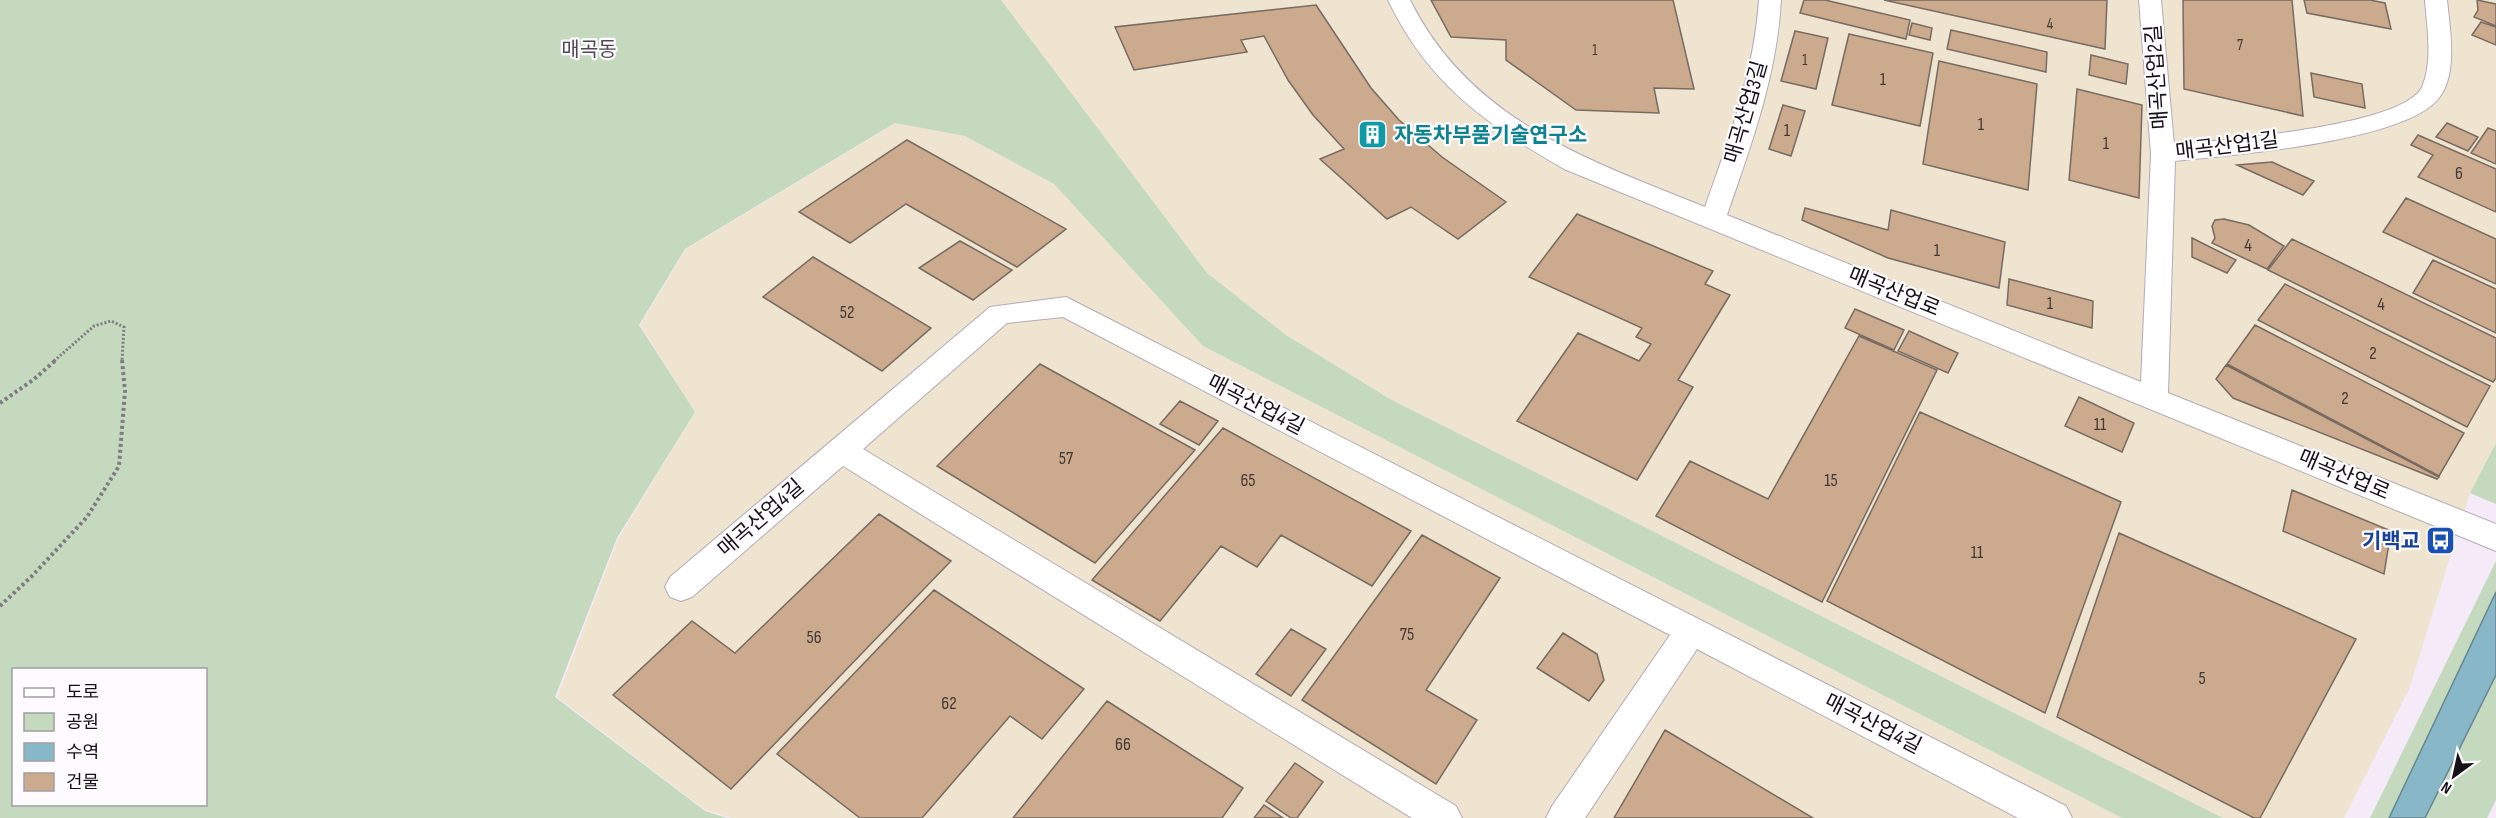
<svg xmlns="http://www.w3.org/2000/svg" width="2496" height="818" font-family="'Sofia Sans Condensed','Noto Sans KR',sans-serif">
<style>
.industrial{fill:#eee4cf}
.green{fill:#c5d9be;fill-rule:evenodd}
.water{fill:#88b8c7;stroke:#668692;stroke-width:1.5}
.building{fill:#cbaa8e;stroke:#776b62;stroke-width:1.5}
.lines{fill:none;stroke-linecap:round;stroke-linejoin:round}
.minor-casing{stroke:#b4aab7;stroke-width:2}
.path-far1{stroke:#807a83;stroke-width:3;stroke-dasharray:2 2;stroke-linecap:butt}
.path{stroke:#807a83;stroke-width:4;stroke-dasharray:3 3;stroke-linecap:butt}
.minor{fill:#fff;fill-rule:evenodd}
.labels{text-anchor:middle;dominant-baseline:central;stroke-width:4.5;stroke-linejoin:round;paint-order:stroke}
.far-number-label{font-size:15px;fill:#423835}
.number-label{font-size:18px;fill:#423835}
.far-quarter-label{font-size:20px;fill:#504852;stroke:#fdfbfe}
.street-label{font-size:21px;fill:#151217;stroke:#fdfbfe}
.culture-label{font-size:21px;font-weight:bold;fill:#0d838f;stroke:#fdfbfe;text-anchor:start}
.transit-label{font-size:21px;font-weight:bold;fill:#164399;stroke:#fdfbfe;text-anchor:end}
</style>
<rect width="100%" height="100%" fill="#f4eaf8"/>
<path class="industrial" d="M1001,0H2496V443L2470,493L2409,689L2344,818H2223L1390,399L1286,335L1207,273Z
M896,123L965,136L1054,184L1203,346L2122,818H732L705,810L557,697L618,539L695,412L640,325L686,249Z"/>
<path class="green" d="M0,0H1001L1207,273L1286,335L1390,399L2223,818H2122L1203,346L1054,184L965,136L895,123L685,249L639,325L695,412L617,538L555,697L705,811L727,818H0ZM14,670H206V804H14Z
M2496,443V504L2470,493Z
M2496,561V592L2389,818H2370Z
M2496,675V800L2487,818H2425Z"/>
<path class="water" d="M2496,592V675L2425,818H2389Z"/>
<path class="building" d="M1431,0H1673L1694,89L1654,88L1659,113L1576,110L1506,60V40L1451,37Z
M1804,0H1825L1910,20L1906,39L1800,13Z
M1884,0H2107L2105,49Z
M2183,0H2292L2303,116L2184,89Z
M2304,0H2370L2385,3L2391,29L2307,13Z
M2477,0L2496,4V26L2474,17L2478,10Z
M1316,5L1371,88L1399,120L1442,157L1506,202L1458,239L1411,207L1387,219L1320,159L1344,149L1313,115L1288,80L1264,36L1241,40L1247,52L1134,70L1115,27Z
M2481,22L2496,27V45L2472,35Z
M1912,23L1932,28L1930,40L1909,35Z
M1951,30L2047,52L2046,72L1947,49Z
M1795,31L1828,38L1816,89L1781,81Z
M1849,34L1933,53L1920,126L1832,105Z
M2091,55L2128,64L2126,84L2089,75Z
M1939,61L2037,84L2028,190L1923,164Z
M2311,73L2362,84L2365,108L2314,97Z
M2077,89L2142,105L2139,198L2069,180Z
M1783,105L1805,111L1791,156L1769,149Z
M2447,123L2478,137L2468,151L2436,137Z
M2488,128L2496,131V164L2471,153Z
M2418,135L2496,169V212L2418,177L2433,155L2411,145Z
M907,140L1066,229L1017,267L906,204L850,243L799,212Z
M2272,162L2314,181L2303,195L2237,165Z
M2406,198L2496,239V284L2383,232Z
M1805,208L1888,230L1891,210L2005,242L1999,288L1888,258L1802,220Z
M1577,214L1713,271L1705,284L1730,295L1678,380L1693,387L1637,480L1517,421L1578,333L1639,361L1651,344L1636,337L1642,328L1529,277Z
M2224,219L2249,225L2284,246L2267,269L2212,243L2215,238L2212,226L2215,220Z
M2192,238L2236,260L2227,273L2192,257Z
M2292,239L2496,338V378L2493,382L2268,270Z
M960,241L1012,270L973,300L919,268Z
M813,257L931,328L882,371L763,297Z
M2433,260L2496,289V333L2413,293Z
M2009,279L2093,301L2092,328L2007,305Z
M2285,284L2490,386L2467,427L2258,320Z
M1855,309L1904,330L1894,350L1845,328Z
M2255,325L2464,433L2439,476L2227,364Z
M1909,331L1958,353L1948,373L1898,351Z
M1859,336L1937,370L1822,602L1656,516L1690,461L1768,499Z
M1040,364L1195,450L1095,563L937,466Z
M2226,365L2439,477L2437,479L2233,398L2216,379Z
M2079,397L2134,423L2122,452L2065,426Z
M1180,401L1218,421L1199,445L1160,424Z
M1920,412L2121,502L2045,713L1827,601Z
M1223,428L1411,531L1372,586L1281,535L1257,567L1221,546L1160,621L1092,580Z
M2292,490L2391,531L2384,574L2283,531Z
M879,514L951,561L731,789L613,695L692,621L735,653Z
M2119,533L2356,639L2260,818H2254L2057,717Z
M1422,535L1500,578L1426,690L1477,720L1436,784L1302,700Z
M934,590L1084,689L1042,739L1010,716L922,818H860L777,754Z
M1291,629L1326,649L1291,696L1256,674Z
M1563,633L1597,654L1604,680L1589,701L1537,668Z
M1107,701L1243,788L1222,818H1013Z
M1665,730L1813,818H1614Z
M1295,763L1323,782L1297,818H1291L1266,801Z
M1264,805L1283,818H1254Z"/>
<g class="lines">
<defs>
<path id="minor" d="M1388,0H1410C1470,121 1587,159 1705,207C1729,139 1754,73 1759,0H1781C1777,76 1751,145 1727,215L2141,382L2151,154L2139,0H2161L2174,145C2218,140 2403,127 2422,87C2433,62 2427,27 2425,0H2447C2450,30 2458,73 2439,98C2405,142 2231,155 2175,161L2168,393L2496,524V551L1564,169C1485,123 1429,85 1388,0Z
M1066,297L2066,806L2072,818H2018L1697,649L1585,818H1546L1552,806L1670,635L1063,317L1007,323L863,449L1456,806L1462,818H1412L843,466L692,597L681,601L670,597L665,587L670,577L990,307Z"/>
</defs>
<use href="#minor" class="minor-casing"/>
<path class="path-far1" d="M54,361L94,326L111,321L124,327L122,361"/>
<path class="path" d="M0,403L33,380L56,360
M0,606L32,576L87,517L119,466L125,391L122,360"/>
<use href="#minor" class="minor"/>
</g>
<defs>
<symbol id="building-square" viewBox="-11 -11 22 22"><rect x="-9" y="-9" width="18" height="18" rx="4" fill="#0f9aa8" stroke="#fdfbfe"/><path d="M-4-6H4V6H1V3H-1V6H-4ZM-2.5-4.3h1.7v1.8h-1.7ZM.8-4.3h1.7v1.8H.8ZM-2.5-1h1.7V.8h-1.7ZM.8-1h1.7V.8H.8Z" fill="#fff"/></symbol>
<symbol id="bus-square" viewBox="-11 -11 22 22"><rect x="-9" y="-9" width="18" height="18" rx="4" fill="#1a4fb4" stroke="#fdfbfe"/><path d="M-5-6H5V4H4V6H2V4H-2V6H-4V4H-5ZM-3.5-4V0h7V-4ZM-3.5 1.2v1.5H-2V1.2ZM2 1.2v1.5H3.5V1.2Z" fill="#fff"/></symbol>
</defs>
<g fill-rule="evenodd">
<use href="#building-square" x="1356" y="118" width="33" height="33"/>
<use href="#bus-square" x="2424" y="524" width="33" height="33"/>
</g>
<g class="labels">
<g class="far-number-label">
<text x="2050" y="24">4</text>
<text x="2240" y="45">7</text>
<text x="1595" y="50">1</text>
<text x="1805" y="60">1</text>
</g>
<g class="number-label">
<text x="1883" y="79">1</text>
<text x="1981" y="124">1</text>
<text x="1787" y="130">1</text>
<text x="2106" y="143">1</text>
<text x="2459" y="173">6</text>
<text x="2248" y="245">4</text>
<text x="1937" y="250">1</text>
<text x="2050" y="303">1</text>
<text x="2381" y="304">4</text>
<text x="847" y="312">52</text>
<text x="2373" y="353">2</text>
<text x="2345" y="398">2</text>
<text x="2100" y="424">11</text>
<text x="1066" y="458">57</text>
<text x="1248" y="480">65</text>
<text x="1831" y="480">15</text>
<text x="1977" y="552">11</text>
<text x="1407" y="634">75</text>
<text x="814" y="637">56</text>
<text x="2202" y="678">5</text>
<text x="949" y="703">62</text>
<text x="1123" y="744">66</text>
</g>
<g class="far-quarter-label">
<text x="589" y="50">매곡동</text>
</g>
<g class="street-label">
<text transform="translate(2157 77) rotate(-94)">매곡산업2길</text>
<text transform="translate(1746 112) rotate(-74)">매곡산업3길</text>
<text transform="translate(2227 146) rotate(-7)">매곡산업1길</text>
<text transform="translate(1894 292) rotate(22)">매곡산업로</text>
<text transform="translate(1256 405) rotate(27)">매곡산업4길</text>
<text transform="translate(2344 475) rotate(23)">매곡산업로</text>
<text transform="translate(761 518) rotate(-41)">매곡산업4길</text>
<text transform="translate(1873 724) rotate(27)">매곡산업4길</text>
</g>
<g class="culture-label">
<text x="1394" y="135">자동차부품기술연구소</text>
</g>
<g class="transit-label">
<text x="2420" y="541">기백교</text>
</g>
</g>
<rect x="12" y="668" width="195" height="138" fill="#fdfbfe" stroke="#a09ea2" stroke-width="1.5"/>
<rect x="24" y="688" width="30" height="9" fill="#ffffff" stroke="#a09ea2" stroke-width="1.5"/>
<text x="66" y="698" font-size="18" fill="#151217">도로</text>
<rect x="24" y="713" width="30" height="18" fill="#c5d9be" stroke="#a09ea2" stroke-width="1.5"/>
<text x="66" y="728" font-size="18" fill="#151217">공원</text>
<rect x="24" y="743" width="30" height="18" fill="#88b8c7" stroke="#a09ea2" stroke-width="1.5"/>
<text x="66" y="758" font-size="18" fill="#151217">수역</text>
<rect x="24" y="773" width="30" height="18" fill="#cbaa8e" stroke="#a09ea2" stroke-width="1.5"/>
<text x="66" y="788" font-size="18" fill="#151217">건물</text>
<g transform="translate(2454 776) rotate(213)" stroke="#fdfbfe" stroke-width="4.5" paint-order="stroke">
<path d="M0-4.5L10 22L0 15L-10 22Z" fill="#151217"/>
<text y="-9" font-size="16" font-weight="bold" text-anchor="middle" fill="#151217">N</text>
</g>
</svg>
